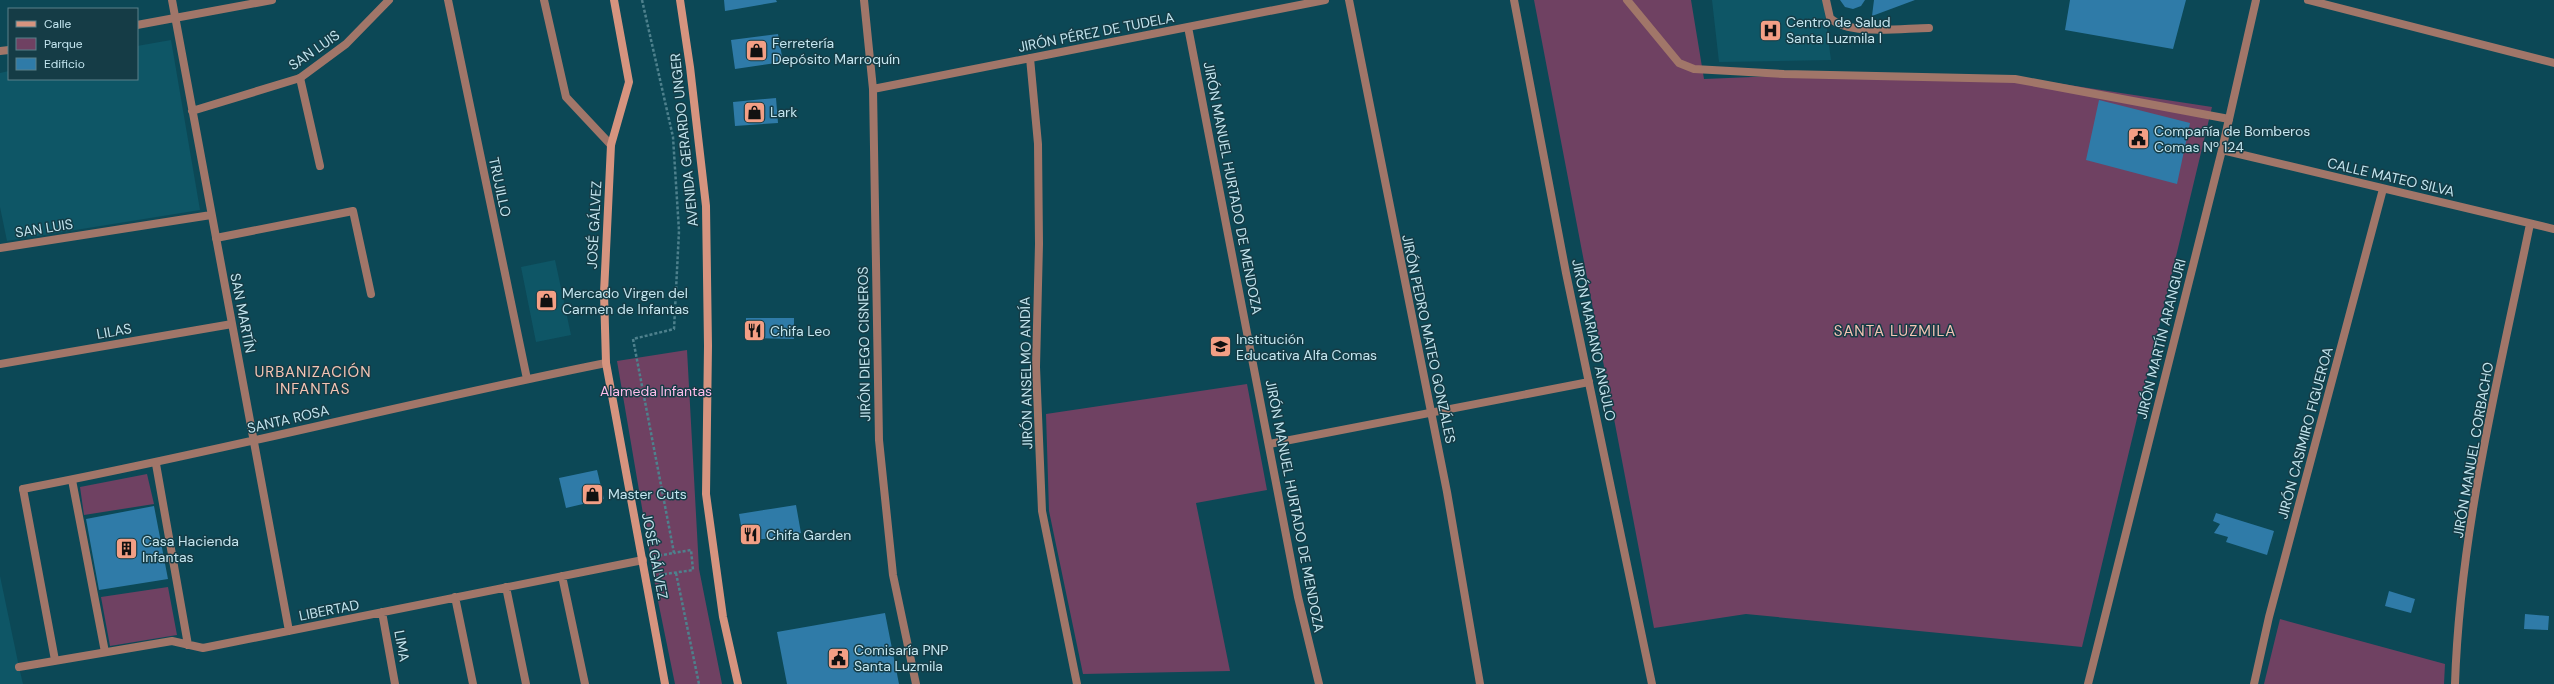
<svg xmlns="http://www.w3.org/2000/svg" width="2554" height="684" font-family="'DM Sans',sans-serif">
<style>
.built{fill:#0e5666}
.green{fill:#6f4162}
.building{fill:#2f7ba8}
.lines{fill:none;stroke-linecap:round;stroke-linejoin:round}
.path{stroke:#4e818d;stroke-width:2.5;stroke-dasharray:3 2;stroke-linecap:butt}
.service{stroke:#a17669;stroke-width:8}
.pedestrian{stroke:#a17669;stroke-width:8}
.minor{stroke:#a17669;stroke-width:8}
.secondary{stroke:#d6947f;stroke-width:8}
.labels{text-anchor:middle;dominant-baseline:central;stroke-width:3;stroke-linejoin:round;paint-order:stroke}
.poi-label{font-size:14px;fill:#c3e5ef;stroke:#153c46;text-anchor:start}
.street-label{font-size:14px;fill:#c3e5ef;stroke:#153c46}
.park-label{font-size:14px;fill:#febdea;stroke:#153c46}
.neighbourhood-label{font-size:15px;letter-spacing:1px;fill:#f4c4b4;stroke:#153c46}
</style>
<rect width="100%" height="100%" fill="#0c4856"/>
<path class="built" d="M1712,0H1823L1831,60L1719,62Z
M171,40L200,210L7,241L0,207V73L9,71V79H137V46Z
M555,260L571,335L536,342L521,267Z
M0,576L19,667L23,684H0Z"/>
<path class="green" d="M1534,0H1691L1704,79L1776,76L2043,81L2212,107L2082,647L1746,614L1654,628Z
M687,350L699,569L722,684H675L657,596L617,361Z
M1247,384L1267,490L1196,503L1230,671L1083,674L1049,511L1046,414Z
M147,474L154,504L84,515L80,487Z
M168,587L177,635L110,646L101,597Z
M2280,619L2445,664L2444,684H2264Z"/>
<path class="building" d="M724,0H776L777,2L725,11Z
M1840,0H1865L1861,6L1853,9L1845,7Z
M1874,0H1915L1872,16Z
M2070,0H2186L2173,49L2065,30Z
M778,34L783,62L735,69L731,40Z
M776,98L778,123L735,126L733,102Z
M2099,100L2190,123L2177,184L2086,160Z
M746,318H794V339L755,338L746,333Z
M597,470L604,499L566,508L559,478Z
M796,505L801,533L744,542L739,514Z
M154,506L168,579L99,590L86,519Z
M2216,513L2274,531L2267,555L2226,542L2228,537L2214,533L2220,524L2213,521Z
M2389,591L2415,599L2411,613L2385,606Z
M885,613L899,684H787L777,632Z
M2525,614L2549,616L2548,630L2524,629Z"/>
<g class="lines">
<path class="path" d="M642,0L673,137L679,231L674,329L633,339L674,553L656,556
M676,573L699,684
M659,575L693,570L691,550L674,553"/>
<path class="service" d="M1627,0L1679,63L1694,69L1784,74L2015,79L2229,119
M1826,0L1830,18C1849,36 1903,28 1929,28
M1269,444L1589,382"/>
<path class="pedestrian" d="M300,78L320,166
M216,238L353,211L371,294
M72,480L105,652
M23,489L55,660"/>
<path class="minor" d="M172,0L289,631
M448,0L527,379
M544,0L566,97L611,145
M864,0L873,89L879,440L893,575L916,684
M1349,0L1447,492L1480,684
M1514,0L1566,273L1652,684
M2308,0L2554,63
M137,25L272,0
M1188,27L1298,597L1319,684
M0,51L9,50
M1030,58L1038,144L1039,244L1036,367L1042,511L1077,684
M873,89L1325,0
M192,111L300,78L346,44L389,0
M2222,150L2554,229
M0,248L211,215
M0,364L232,324
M156,464L188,645
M23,489C219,452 411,402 606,363
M562,576L585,684
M506,587L526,684
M455,597L473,684
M382,612L395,684
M19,667L172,641L203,648L643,560
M2088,684L2222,150L2256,0
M2254,684L2269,617L2383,189
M2455,684C2460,529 2499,375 2530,224"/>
<path class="secondary" d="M614,0L629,82L611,145L604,293L606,363L665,684
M680,0L690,67L706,206L708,346L706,494L723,617L738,684"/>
</g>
<defs>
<symbol id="hospital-square" viewBox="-11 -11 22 22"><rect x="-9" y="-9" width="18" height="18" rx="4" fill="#f39f85" stroke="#153c46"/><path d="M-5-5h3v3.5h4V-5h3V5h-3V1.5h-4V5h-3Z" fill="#111"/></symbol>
<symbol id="shop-square" viewBox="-11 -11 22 22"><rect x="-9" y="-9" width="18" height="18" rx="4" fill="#f39f85" stroke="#153c46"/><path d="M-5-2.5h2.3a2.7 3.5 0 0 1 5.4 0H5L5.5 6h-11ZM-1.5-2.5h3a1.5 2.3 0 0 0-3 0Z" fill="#111"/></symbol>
<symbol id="civic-square" viewBox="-11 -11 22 22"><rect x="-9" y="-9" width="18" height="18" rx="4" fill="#f39f85" stroke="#153c46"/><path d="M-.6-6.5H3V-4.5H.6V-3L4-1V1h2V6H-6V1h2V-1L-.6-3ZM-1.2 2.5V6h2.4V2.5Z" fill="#111"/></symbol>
<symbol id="restaurant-square" viewBox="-11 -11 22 22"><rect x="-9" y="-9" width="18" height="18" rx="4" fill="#f39f85" stroke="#153c46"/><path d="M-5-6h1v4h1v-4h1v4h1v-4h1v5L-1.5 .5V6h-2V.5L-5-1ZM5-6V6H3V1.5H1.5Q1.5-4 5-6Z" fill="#111"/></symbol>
<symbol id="school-square" viewBox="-11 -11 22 22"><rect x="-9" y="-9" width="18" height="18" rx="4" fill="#f39f85" stroke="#153c46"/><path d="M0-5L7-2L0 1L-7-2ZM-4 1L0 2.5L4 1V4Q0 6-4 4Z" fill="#111"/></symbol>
<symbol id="building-square" viewBox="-11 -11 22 22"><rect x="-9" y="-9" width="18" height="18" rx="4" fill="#f39f85" stroke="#153c46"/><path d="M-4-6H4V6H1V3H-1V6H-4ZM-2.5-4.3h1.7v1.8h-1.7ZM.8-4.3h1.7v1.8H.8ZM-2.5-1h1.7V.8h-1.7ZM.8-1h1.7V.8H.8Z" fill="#111"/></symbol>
</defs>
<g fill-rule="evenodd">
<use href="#hospital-square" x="1758" y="18" width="25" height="25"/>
<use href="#shop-square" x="744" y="38" width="25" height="25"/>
<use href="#shop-square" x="742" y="100" width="25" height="25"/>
<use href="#civic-square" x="2126" y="126" width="25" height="25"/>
<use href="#shop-square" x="534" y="288" width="25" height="25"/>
<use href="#restaurant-square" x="742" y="318" width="25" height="25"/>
<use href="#school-square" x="1208" y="334" width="25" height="25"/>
<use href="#shop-square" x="580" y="482" width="25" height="25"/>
<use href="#restaurant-square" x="738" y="522" width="25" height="25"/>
<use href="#building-square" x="114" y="536" width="25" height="25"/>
<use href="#civic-square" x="826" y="646" width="25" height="25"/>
</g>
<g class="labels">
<g class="poi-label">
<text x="1786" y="22">Centro de Salud<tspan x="1786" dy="16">Santa Luzmila I</tspan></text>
<text x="772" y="43">Ferretería<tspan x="772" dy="16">Depósito Marroquín</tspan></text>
<text x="770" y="112">Lark</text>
<text x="2154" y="131">Compañía de Bomberos<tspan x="2154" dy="16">Comas Nº 124</tspan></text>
<text x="562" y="293">Mercado Virgen del<tspan x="562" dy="16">Carmen de Infantas</tspan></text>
<text x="770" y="331">Chifa Leo</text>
<text x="1236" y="339">Institución<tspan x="1236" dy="16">Educativa Alfa Comas</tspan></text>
<text x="608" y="494">Master Cuts</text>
<text x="766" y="535">Chifa Garden</text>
<text x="142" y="541">Casa Hacienda<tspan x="142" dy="16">Infantas</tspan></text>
<text x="854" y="650">Comisaría PNP<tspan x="854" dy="16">Santa Luzmila</tspan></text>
</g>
<g class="street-label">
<text transform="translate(1096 32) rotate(-11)">JIRÓN PÉREZ DE TUDELA</text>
<text transform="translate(314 50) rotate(-35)">SAN LUIS</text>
<text transform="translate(684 140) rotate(-96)">AVENIDA GERARDO UNGER</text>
<text transform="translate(2391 177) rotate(13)">CALLE MATEO SILVA</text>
<text transform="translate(500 187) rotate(78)">TRUJILLO</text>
<text transform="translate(1233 188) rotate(79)">JIRÓN MANUEL HURTADO DE MENDOZA</text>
<text transform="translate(594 225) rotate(-87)">JOSÉ GÁLVEZ</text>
<text transform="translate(44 228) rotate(-9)">SAN LUIS</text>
<text transform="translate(243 313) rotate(79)">SAN MARTÍN</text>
<text transform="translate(114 331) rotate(-10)">LILAS</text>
<text transform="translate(1429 339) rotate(78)">JIRÓN PEDRO MATEO GONZÁLES</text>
<text transform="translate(2161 339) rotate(-76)">JIRÓN MARTÍN ARANGURI</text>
<text transform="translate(1594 340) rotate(78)">JIRÓN MARIANO ANGULO</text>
<text transform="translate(864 344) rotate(-91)">JIRÓN DIEGO CISNEROS</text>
<text transform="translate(1026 373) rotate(-91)">JIRÓN ANSELMO ANDÍA</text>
<text transform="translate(288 419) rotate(-13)">SANTA ROSA</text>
<text transform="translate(2305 433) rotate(-75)">JIRÓN CASIMIRO FIGUEROA</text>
<text transform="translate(2473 450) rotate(-80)">JIRÓN MANUEL CORBACHO</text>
<text transform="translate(1295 506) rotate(79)">JIRÓN MANUEL HURTADO DE MENDOZA</text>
<text transform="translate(655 556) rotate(79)">JOSÉ GÁLVEZ</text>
<text transform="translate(329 610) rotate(-11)">LIBERTAD</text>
<text transform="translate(402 646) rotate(80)">LIMA</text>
</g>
<g class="park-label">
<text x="656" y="391">Alameda Infantas</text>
</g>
<g class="neighbourhood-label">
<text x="1895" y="331">SANTA LUZMILA</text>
<text x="313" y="372">URBANIZACIÓN<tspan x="313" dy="17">INFANTAS</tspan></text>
</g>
</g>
<rect x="8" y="8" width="130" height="72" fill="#153c46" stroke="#5b808a"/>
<rect x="16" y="21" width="20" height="6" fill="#d6947f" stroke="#5b808a"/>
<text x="44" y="28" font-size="12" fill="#c3e5ef">Calle</text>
<rect x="16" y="38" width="20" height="12" fill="#6f4162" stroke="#5b808a"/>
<text x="44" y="48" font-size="12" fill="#c3e5ef">Parque</text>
<rect x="16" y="58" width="20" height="12" fill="#2f7ba8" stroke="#5b808a"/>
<text x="44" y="68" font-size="12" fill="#c3e5ef">Edificio</text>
</svg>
